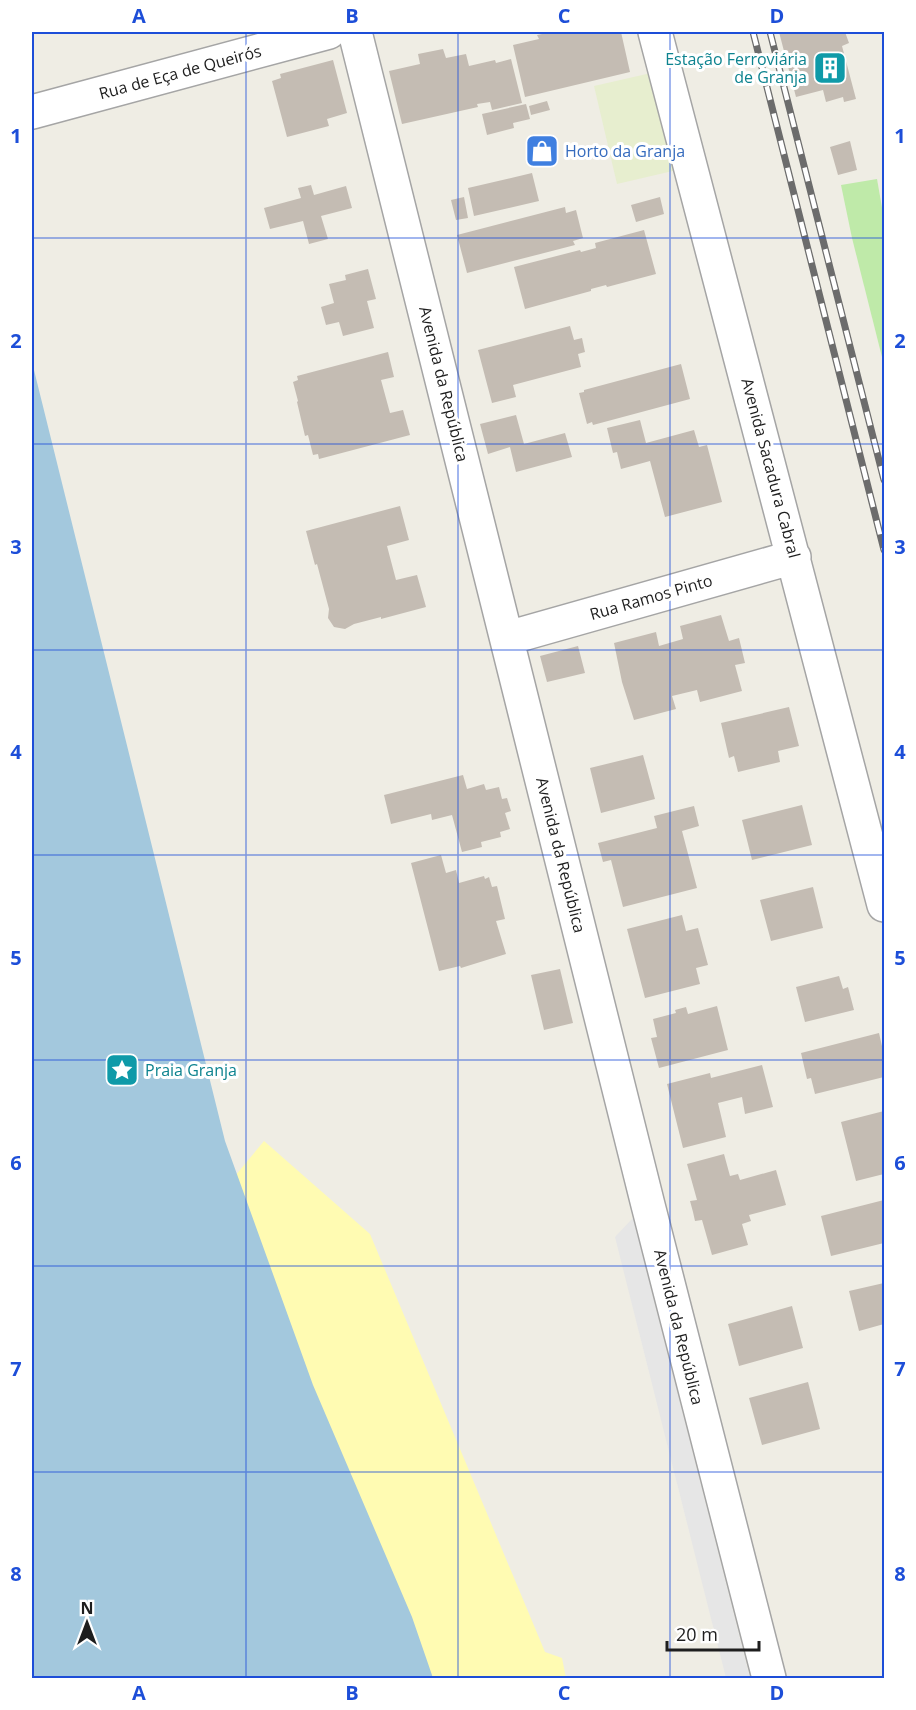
<svg xmlns="http://www.w3.org/2000/svg" width="916" height="1710" font-family="'Open Sans',sans-serif">
<style>
.farmland{fill:#e7eecf}
.grass{fill:#bfeaa9}
.sand{fill:#fffbb2}
.parking{fill:#e6e6e6}
.water{fill:#a3c8dd}
.building{fill:#c4bcb3}
.lines{fill:none;stroke-linecap:round;stroke-linejoin:round}
.minor-casing{stroke:#a5a5a5;stroke-width:36}
.minor{stroke:#fff;stroke-width:33}
.rail-casing{stroke:#6c6c6c;stroke-width:7}
.rail{stroke:#fff;stroke-width:4.5;stroke-dasharray:14;stroke-linecap:butt}
.grid{fill:none;stroke:#1d4ed8;stroke-width:1.5;stroke-opacity:0.55}
.labels{text-anchor:middle;dominant-baseline:central;stroke-width:6;stroke-linejoin:round;paint-order:stroke}
.culture-label{font-size:16px;fill:#0d838f;stroke:#fff;text-anchor:end}
.street-label{font-size:16px;fill:#1e1e1e;stroke:#fff}
.shop-label{font-size:16px;fill:#366cbe;stroke:#fff;text-anchor:start}
.neatline{fill:none;stroke:#1d4ed8;stroke-width:2}
.grid-label{font-size:20px;text-anchor:middle;font-weight:bold;fill:#1d4ed8}
</style>
<rect width="100%" height="100%" fill="#efede4"/>
<path class="farmland" d="M651,73L677,170L617,184L594,86Z"/>
<path class="grass" d="M877,179L884,219V365L852,238L841,185Z"/>
<path class="sand" d="M32,428L230,1182L264,1141L370,1234L545,1652L562,1658L566,1678H285Z"/>
<path class="parking" d="M633,1218L750,1678H726L615,1237Z"/>
<path class="water" d="M32,362L225,1141L313,1385L412,1617L433,1678H32Z"/>
<path class="building" d="M552,32H621L630,72L525,97L513,45L539,39L537,35Z
M779,32H845L849,43L842,46L856,99L844,102L843,97L826,102L823,90L796,97Z
M443,49L446,58L466,54L469,66L495,60L496,63L511,59L522,103L492,110L490,102L477,104L478,107L402,124L389,71L420,64L418,54Z
M333,60L347,113L327,119L329,126L287,137L272,81L281,78L280,74Z
M547,101L550,110L531,115L529,106Z
M526,104L530,119L513,123L514,128L487,135L482,114Z
M850,141L857,170L838,175L830,147Z
M532,173L539,201L474,216L468,188Z
M311,185L314,195L346,186L352,208L321,216L328,239L309,244L303,221L270,229L264,208L301,198L298,188Z
M464,197L468,218L456,220L451,200Z
M660,197L664,214L636,222L631,205Z
M565,207L566,213L576,210L583,238L573,241L575,245L467,273L457,235Z
M644,230L656,274L607,287L606,285L591,289V291L525,309L514,267L580,250L581,252L596,248L595,243Z
M368,269L376,299L367,301L374,328L343,336L339,322L326,325L321,307L334,303L329,284L346,280L345,275Z
M570,326L574,340L582,338L585,352L578,354L581,367L513,385L516,397L492,403L478,350Z
M388,352L394,377L381,380L390,413L403,410L410,435L319,459L318,454L313,455L308,435L305,436L297,402L298,401L293,382L298,380L297,376Z
M681,364L690,399L593,425L592,422L587,424L579,393L584,392V390Z
M516,415L524,444L565,433L572,457L516,472L510,447L488,454L480,424Z
M640,420L646,443L694,430L699,447L707,445L722,502L665,517L650,461L621,469L617,452L613,453L607,428Z
M400,506L409,540L387,546L396,580L417,575L426,607L381,619V617L354,624L345,629L334,627L328,618L329,609L317,564L315,565L306,531Z
M721,615L729,641L739,638L745,663L735,665L742,691L700,702L697,690L672,696L676,709L634,720L622,682L614,643L656,632L659,646L683,639L680,626Z
M578,646L585,673L547,682L540,656Z
M789,707L799,746L778,751L780,762L738,772L734,756L729,758L721,723Z
M643,755L655,799L601,813L590,768Z
M463,775L467,789L484,784L486,790L499,787L502,799L507,798L511,811L505,813L510,829L500,832L501,837L481,842L482,847L462,852L452,815L432,820L431,814L391,824L384,795Z
M802,805L812,845L752,860L742,820Z
M694,806L699,826L682,831L697,888L623,907L611,860L603,862L598,843L657,828L654,816Z
M441,855L446,873L456,870L459,883L484,876L485,879L489,877L492,887L497,886L505,919L496,921L506,954L461,968L460,966L439,971L411,863Z
M813,887L823,928L771,941L760,900Z
M682,915L686,931L698,928L708,965L696,968L700,984L645,998L627,929Z
M560,969L573,1023L544,1030L531,975Z
M839,976L843,989L848,987L854,1010L805,1022L796,987Z
M717,1006L728,1050L659,1068L651,1038L657,1037L653,1019L676,1013L675,1010L686,1007L688,1014Z
M879,1033L884,1055V1077L815,1094L811,1078L807,1079L801,1053Z
M762,1065L773,1107L745,1114L742,1097L718,1103L726,1137L683,1148L667,1084L710,1073L711,1078Z
M884,1111V1174L856,1181L841,1122Z
M724,1154L730,1176L738,1174L740,1180L776,1170L786,1205L749,1215L751,1221L742,1224L748,1245L712,1255L702,1220L695,1221L693,1212L690,1201L697,1200L687,1164Z
M884,1200V1243L831,1256L821,1216Z
M884,1283V1324L859,1331L849,1291Z
M792,1306L803,1348L739,1366L728,1324Z
M808,1382L820,1429L762,1445L749,1398Z"/>
<g class="lines">
<defs>
<path id="minor" d="M355,32L648,1205L769,1678
M655,32L884,905
M32,112L329,32
M508,638L794,557"/>
</defs>
<use href="#minor" class="minor-casing"/>
<use href="#minor" class="minor"/>
<defs>
<path id="rail" d="M753,32L884,550
M770,32L884,480"/>
</defs>
<use href="#rail" class="rail-casing"/>
<use href="#rail" class="rail"/>
</g>
<path class="grid" d="M246,32V1678M458,32V1678M670,32V1678M32,238H884M32,444H884M32,650H884M32,855H884M32,1060H884M32,1266H884M32,1472H884"/>
<defs>
<symbol id="building-square" viewBox="-11 -11 22 22"><rect x="-9" y="-9" width="18" height="18" rx="4" fill="#0f9aa8" stroke="#fff"/><path d="M-4-6H4V6H1V3H-1V6H-4ZM-2.5-4.3h1.7v1.8h-1.7ZM.8-4.3h1.7v1.8H.8ZM-2.5-1h1.7V.8h-1.7ZM.8-1h1.7V.8H.8Z" fill="#fff"/></symbol>
<symbol id="shop-square" viewBox="-11 -11 22 22"><rect x="-9" y="-9" width="18" height="18" rx="4" fill="#3f7fe0" stroke="#fff"/><path d="M-5-2.5h2.3a2.7 3.5 0 0 1 5.4 0H5L5.5 6h-11ZM-1.5-2.5h3a1.5 2.3 0 0 0-3 0Z" fill="#fff"/></symbol>
<symbol id="sight-square" viewBox="-11 -11 22 22"><rect x="-9" y="-9" width="18" height="18" rx="4" fill="#0f9aa8" stroke="#fff"/><path d="M0-6L1.8-2.2L6-1.7L2.9 1.2L3.7 5.4L0 3.3L-3.7 5.4L-2.9 1.2L-6-1.7L-1.8-2.2Z" fill="#fff"/></symbol>
</defs>
<g fill-rule="evenodd">
<use href="#building-square" x="811" y="49" width="38" height="38"/>
<use href="#shop-square" x="523" y="132" width="38" height="38"/>
<use href="#sight-square" x="103" y="1051" width="38" height="38"/>
</g>
<g class="labels">
<g class="culture-label">
<text x="807" y="59">Estação Ferroviária<tspan x="807" dy="18">de Granja</tspan></text>
<text x="145" y="1070" text-anchor="start">Praia Granja</text>
</g>
<g class="street-label">
<text transform="translate(180 72) rotate(-15)">Rua de Eça de Queirós</text>
<text transform="translate(444 384) rotate(76)">Avenida da República</text>
<text transform="translate(771 468) rotate(75)">Avenida Sacadura Cabral</text>
<text transform="translate(651 597) rotate(-16)">Rua Ramos Pinto</text>
<text transform="translate(561 855) rotate(76)">Avenida da República</text>
<text transform="translate(679 1327) rotate(76)">Avenida da República</text>
</g>
<g class="shop-label">
<text x="565" y="151">Horto da Granja</text>
</g>
</g>
<rect width="916" height="1710" fill="none" stroke="#ffffff" stroke-width="66"/>
<g transform="translate(87 1623)" stroke="#ffffff" stroke-width="4.5" paint-order="stroke">
<path d="M0-4.5L10 22L0 15L-10 22Z" fill="#1e1e1e"/>
<text y="-9" font-size="16" font-weight="bold" text-anchor="middle" fill="#1e1e1e">N</text>
</g>
<path d="M667 1641v9h92v-9" fill="none" stroke="#1e1e1e" stroke-width="3"/>
<text x="676" y="1641" font-size="18" fill="#1e1e1e" stroke="#ffffff" stroke-width="4.5" paint-order="stroke">20 m</text>
<rect x="33" y="33" width="850" height="1644" class="neatline"/>
<g class="grid-label">
<text x="139" y="23">A</text>
<text x="352" y="23">B</text>
<text x="564" y="23">C</text>
<text x="777" y="23">D</text>
<text x="16" y="143">1</text>
<text x="900" y="143">1</text>
<text x="16" y="348">2</text>
<text x="900" y="348">2</text>
<text x="16" y="554">3</text>
<text x="900" y="554">3</text>
<text x="16" y="759">4</text>
<text x="900" y="759">4</text>
<text x="16" y="965">5</text>
<text x="900" y="965">5</text>
<text x="16" y="1170">6</text>
<text x="900" y="1170">6</text>
<text x="16" y="1376">7</text>
<text x="900" y="1376">7</text>
<text x="16" y="1581">8</text>
<text x="900" y="1581">8</text>
<text x="139" y="1700">A</text>
<text x="352" y="1700">B</text>
<text x="564" y="1700">C</text>
<text x="777" y="1700">D</text>
</g>
</svg>
